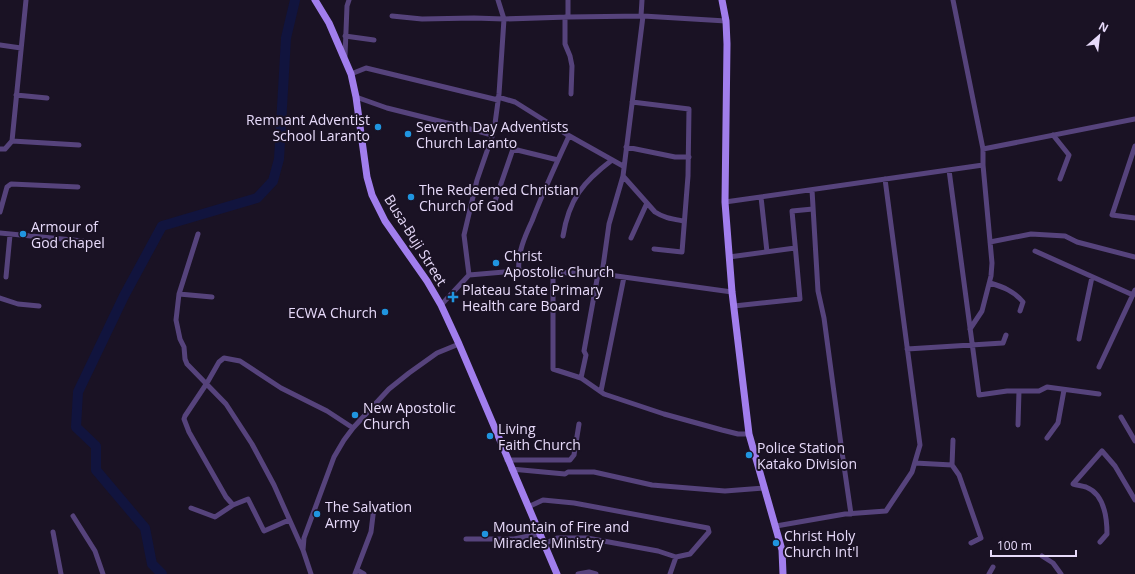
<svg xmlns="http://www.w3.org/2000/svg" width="1135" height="574" font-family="'Open Sans',sans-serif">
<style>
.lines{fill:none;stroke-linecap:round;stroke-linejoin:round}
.river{stroke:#11143e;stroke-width:10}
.street{stroke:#56437c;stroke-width:5}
.secondary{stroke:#a17eed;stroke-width:7}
.poi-dot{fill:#2095e0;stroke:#1a1224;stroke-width:1.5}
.labels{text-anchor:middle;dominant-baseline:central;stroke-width:4;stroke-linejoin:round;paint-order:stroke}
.poi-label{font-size:14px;fill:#e7dafa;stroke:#1a1224;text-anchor:start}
.street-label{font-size:14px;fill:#e7dafa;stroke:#1a1224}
</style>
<rect width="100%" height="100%" fill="#1a1224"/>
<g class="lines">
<path class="river" d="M162,574L152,564L145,528L96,470V446L76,427L78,392L124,296L162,226L257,198L273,181L279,159L286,38L295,0"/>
<path class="street" d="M26,0L12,141L79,145
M568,0V17
M953,0L983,149V165L992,263L991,276L982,311L970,329
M392,16L422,19L474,18L504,19L568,17L643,16L726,21
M641,16L642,0
M565,17V44L570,56L572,66L571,94
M345,36L374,40
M0,45L21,48
M345,56L347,6L349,0
M351,74L366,68L498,100
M16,95L47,98
M356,97L387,108L455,125L492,135
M498,97L515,102L566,134L623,166
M632,102L689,109L688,176L682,252L654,249
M1053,135L1069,155L1060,179
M1135,146L1112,215L1135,218
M626,147L675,157H689
M0,149H5L12,141
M983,149L1135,119
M949,170L979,395L1007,391H1039L1047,387L1099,394
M623,176L655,212C664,218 673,219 684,221
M812,190L818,291L824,318L842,452L851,514
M761,197L767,252
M725,202L983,165
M493,207L513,149L558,160
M0,212L7,187L11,184L78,187
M0,233L83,241
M198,234L179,294L176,320L180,339L184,347L185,359L187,364L226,404L252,444L274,485L303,550
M563,236C569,199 583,182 612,160
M631,238L647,203
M990,242L1031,234L1065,236L1077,242L1135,257
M1035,251L1133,295
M729,257L795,248
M519,271C517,254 525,236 532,221C543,192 556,164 569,136
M553,272V369L581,378L604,394L664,414L722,430L738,434H749
M602,274L609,224L623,176L643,16
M469,275L464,235L477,180L494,131L499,94L504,19L498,0
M6,277L10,235
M990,283C1003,287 1014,291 1023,302L1020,311
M179,294L212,297
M0,298L18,304L39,306
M441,305L469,275L515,271L602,274L732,292
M734,306L800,299L792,211L813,209
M1079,339L1092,277
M907,349L1003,343L1006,335
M1099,367L1135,290
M581,378L586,355L584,351L598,274
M601,391L624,277
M1121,417L1135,441
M1018,425L1019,391
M1047,438L1058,423L1064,390
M953,440L952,465L959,475L981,538L971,543
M507,460H570L574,455L579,424
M915,463L952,465
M511,469L565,474L568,472H594L652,485L725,491L765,488
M233,505L226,497L189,432L184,419L185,416L207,383L219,362L224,358L240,361L281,388L327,411L353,428
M528,507L543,500L574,503L708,528L709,532L690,554L676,557L670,574
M191,508L215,517L233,505L248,499L264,531L289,520
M73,516L95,551L103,574
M776,526L845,514L886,511L912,472L920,445L885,179
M53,532L61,574
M466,539H514L539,534
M1100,542L1107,534C1107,517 1104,494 1086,487C1082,486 1077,485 1073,484L1102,451L1115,466L1135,500
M544,544L557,538H587L658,551L676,557
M1042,556L1053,563L1061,574
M357,570L364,574
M311,574L303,550L304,538L334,457L344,440L353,428L389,389L409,373L437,353L459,344
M355,574L371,532L374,507
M578,574L589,572L596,574
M989,574L993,567"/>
<path class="secondary" d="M315,0L329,23L351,74L356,97L367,177L372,195L385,221L427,281L441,305L459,344L557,574
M722,0L726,21L727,44L725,202L732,292L749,434L782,550L783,574"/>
</g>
<g class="poi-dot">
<circle cx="378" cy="127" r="4"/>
<circle cx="408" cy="134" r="4"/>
<circle cx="411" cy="197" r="4"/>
<circle cx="23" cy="234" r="4"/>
<circle cx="496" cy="263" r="4"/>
<path d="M451 291h4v4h4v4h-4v4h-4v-4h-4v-4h4z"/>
<circle cx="385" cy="312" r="4"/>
<circle cx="355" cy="415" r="4"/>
<circle cx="490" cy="436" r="4"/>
<circle cx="749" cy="455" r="4"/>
<circle cx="317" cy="514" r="4"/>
<circle cx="485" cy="534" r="4"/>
<circle cx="776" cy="543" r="4"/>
</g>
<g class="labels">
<g class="poi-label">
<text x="370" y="119" text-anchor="end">Remnant Adventist<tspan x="370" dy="16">School Laranto</tspan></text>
<text x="416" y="126">Seventh Day Adventists<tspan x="416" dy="16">Church Laranto</tspan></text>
<text x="419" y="189">The Redeemed Christian<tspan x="419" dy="16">Church of God</tspan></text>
<text x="31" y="226">Armour of<tspan x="31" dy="16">God chapel</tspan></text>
<text x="504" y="255">Christ<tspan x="504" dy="16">Apostolic Church</tspan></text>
<text x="462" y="289">Plateau State Primary<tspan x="462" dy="16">Health care Board</tspan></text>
<text x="377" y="312" text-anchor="end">ECWA Church</text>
<text x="363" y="407">New Apostolic<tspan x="363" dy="16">Church</tspan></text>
<text x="498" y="428">Living<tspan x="498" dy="16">Faith Church</tspan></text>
<text x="757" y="447">Police Station<tspan x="757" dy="16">Katako Division</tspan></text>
<text x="325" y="506">The Salvation<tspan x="325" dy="16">Army</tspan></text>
<text x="493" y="526">Mountain of Fire and<tspan x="493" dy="16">Miracles Ministry</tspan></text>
<text x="784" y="535">Christ Holy<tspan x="784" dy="16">Church Int'l</tspan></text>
</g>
<g class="street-label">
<text transform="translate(416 240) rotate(58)">Busa-Buji Street</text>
</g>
</g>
<g transform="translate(1099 36) rotate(28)" stroke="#1a1224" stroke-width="3" paint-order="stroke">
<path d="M0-3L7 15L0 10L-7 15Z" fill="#e7dafa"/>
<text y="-6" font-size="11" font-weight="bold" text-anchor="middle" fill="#e7dafa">N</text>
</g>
<path d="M991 550v6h85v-6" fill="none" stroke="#e7dafa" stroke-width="2"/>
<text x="997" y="550" font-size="12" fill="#e7dafa" stroke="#1a1224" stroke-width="3" paint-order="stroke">100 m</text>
</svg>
